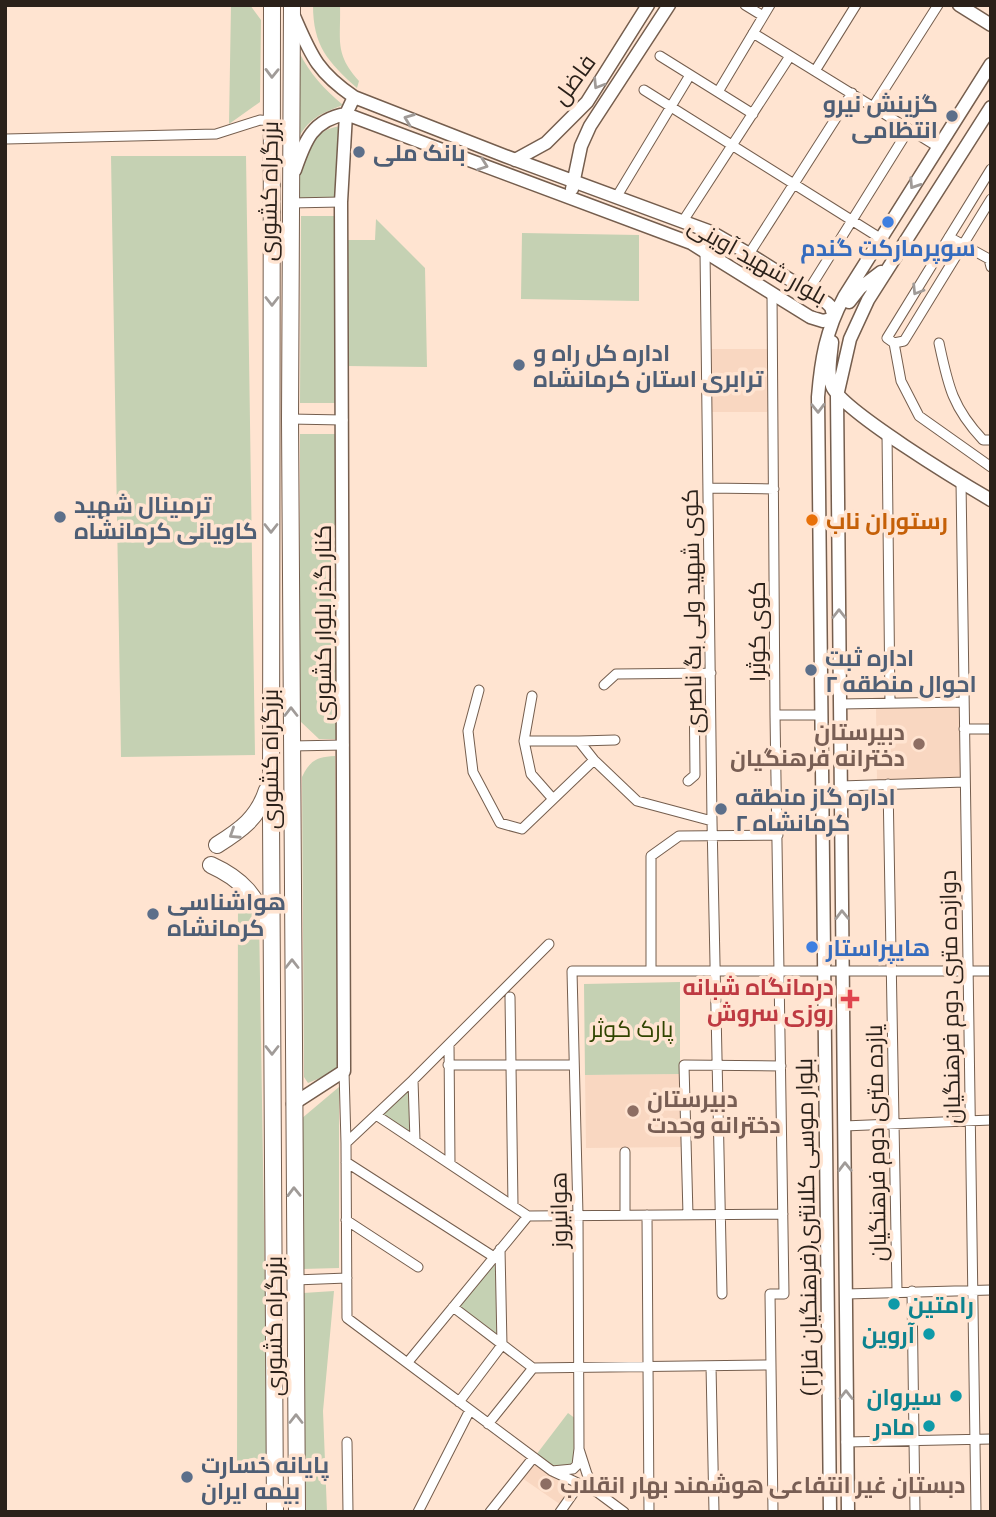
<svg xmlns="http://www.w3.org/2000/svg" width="996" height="1517" font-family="'Exo 2',Cairo,sans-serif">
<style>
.built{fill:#f9d7c1}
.green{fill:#c5d1b3}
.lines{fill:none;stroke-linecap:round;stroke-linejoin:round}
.street-casing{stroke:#755e4e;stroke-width:11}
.secondary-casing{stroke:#755e4e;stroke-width:15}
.highway-casing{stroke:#755e4e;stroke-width:18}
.street{stroke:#fff;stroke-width:9}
.secondary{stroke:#fff;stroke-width:12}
.highway{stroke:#fff;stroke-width:16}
.oneway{stroke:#a09b98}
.service-dot{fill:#5c6f8a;stroke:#ffe4d1;stroke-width:2.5}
.shop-dot{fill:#3f7fe0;stroke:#ffe4d1;stroke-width:2.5}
.food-dot{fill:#e8710a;stroke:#ffe4d1;stroke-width:2.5}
.education-dot{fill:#8d6e63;stroke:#ffe4d1;stroke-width:2.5}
.health-dot{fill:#e0444e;stroke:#ffe4d1;stroke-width:2.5}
.culture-dot{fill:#0f9aa8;stroke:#ffe4d1;stroke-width:2.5}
.labels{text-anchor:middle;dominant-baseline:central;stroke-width:7;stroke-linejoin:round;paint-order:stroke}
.street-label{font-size:23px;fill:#2b211a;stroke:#ffe4d1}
.service-label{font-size:23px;font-weight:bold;fill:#4e5e75;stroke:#ffe4d1;text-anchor:start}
.shop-label{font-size:23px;font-weight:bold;fill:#366cbe;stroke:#ffe4d1}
.food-label{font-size:23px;font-weight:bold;fill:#c56008;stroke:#ffe4d1;text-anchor:start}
.education-label{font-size:23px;font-weight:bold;fill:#785e54;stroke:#ffe4d1;text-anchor:start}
.health-label{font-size:23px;font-weight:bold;fill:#be3a42;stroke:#ffe4d1;text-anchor:end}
.park-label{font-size:23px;fill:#304400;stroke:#ffe4d1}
.culture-label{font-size:23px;font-weight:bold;fill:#0d838f;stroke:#ffe4d1;text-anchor:end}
</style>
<rect width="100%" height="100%" fill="#ffe4d1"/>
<path class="built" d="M712,349H767V412H712Z
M961,705L962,780L877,781L876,707Z
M680,1074L681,1147L586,1148L585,1075Z
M532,1462L571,1490L561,1505L522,1478Z"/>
<path class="green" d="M231,5H250L261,20L260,102L229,124Z
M313,5H340C341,41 334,53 359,81L357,88C328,62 313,46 313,5Z
M299,52C310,74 324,89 343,105C322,113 307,119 297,141Z
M340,126L337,198H296C300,167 303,132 340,126Z
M111,156H246L255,755L121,757Z
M301,216H336V403H300Z
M376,219L425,268L427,367L347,366L345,240H375Z
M522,233L639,235V301L521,299Z
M300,434H340V739H319L300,721Z
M335,756L337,1071L308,1083L304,1077L302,777C310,760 317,757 335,756Z
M238,889L259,917L268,1470L237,1472Z
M680,982V1074L585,1075L584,984Z
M339,1087V1268L302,1269L301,1119Z
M411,1088L412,1136L382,1115Z
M497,1257L499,1340L457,1306Z
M334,1291L323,1411L327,1512H303V1293Z
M568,1413L576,1419V1449L572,1466L553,1468L536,1455Z"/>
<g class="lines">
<defs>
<path id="street" d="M745,5L763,16
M753,33L938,147
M660,56L753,114
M815,71L856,5
M644,90L880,238
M718,92L770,5
M873,107L938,5
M6,139L216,134L260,120L271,121
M991,169L887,338L894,343L904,341L991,199
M617,196L690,75
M290,203L341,202
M683,221L790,56
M949,237L989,259L991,267
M705,251L712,821L722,1294
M749,254L852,93
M808,291L909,129
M772,293L775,715L784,1294H770L773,1512
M894,343L901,381L919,416L991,467
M939,343C948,385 952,407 983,440H991
M290,419L343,420
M887,433L890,703
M961,482L976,1512
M708,488L774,489
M604,685L616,674L711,673
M479,690L468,731L473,772L500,823L522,829L594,760
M532,696L524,741H579L594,760L637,801L712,821
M840,704L964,702
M775,715H822
M964,729H991
M524,741L531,774L553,799
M579,741L615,740
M291,746L344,745
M688,781L695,775L694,673
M888,784L897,1291
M841,786L965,782
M549,944L413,1080L346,1143L347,1318L552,1471
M651,971V856L679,836L778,835
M510,997L513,1205
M449,1044L450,1164
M448,1065H574
M344,1071L346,1143
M413,1080L415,1141
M376,1115L528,1216L783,1214
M844,1126L991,1120
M625,1152V1215
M346,1162L494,1257
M647,1215L649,1512
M688,1215L684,1065L781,1066
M346,1220L418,1267
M295,1280L347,1278
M912,1291L915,1512
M846,1294L991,1290
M453,1307L533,1368L771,1365
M408,1362L528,1216
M711,1366L714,1512
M459,1402L502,1345L500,1249
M488,1424L533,1368
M347,1442L348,1512
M846,1442L991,1439
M579,1449L578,1215L572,971H991
M597,1492L587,1474L579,1449L577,1465L573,1469L552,1471L597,1492L624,1512
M418,1512L470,1410
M490,1512L533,1458
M560,1512L579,1485"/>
<path id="secondary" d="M959,5L991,25
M293,14C311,55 316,71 354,97L505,156L711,232L749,254L827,303L831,307L834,318
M515,160L546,143L587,102L648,5
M295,170C305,141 312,120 346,114L691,243L810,317L823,321L834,318
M572,189L581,146L590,126L669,5
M849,302L860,288L881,272
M832,342C831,356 827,373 832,386C841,410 962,483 991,500
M293,1104L344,1071L341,202L346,114L354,97
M830,1512L818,397C821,360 826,330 844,297L991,64
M848,1512L837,396L850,339L868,300L991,107"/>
<path id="highway" d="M272,5L271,817L275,1512
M292,5L290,419L297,1512
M217,845C241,830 258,818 267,790
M211,865C244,880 255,896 269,928"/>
</defs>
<use href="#street" class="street-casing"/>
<use href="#secondary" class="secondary-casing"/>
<use href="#highway" class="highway-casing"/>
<use href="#street" class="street"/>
<use href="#secondary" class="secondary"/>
<use href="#highway" class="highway"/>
</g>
<defs><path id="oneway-chevron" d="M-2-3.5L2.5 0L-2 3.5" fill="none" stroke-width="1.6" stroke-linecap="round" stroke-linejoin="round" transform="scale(1.75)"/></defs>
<g class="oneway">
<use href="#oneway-chevron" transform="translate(272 73) rotate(91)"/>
<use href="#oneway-chevron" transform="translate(598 84) rotate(122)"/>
<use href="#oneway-chevron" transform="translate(409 119) rotate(-159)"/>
<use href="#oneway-chevron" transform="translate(483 165) rotate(20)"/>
<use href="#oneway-chevron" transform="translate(914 184) rotate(123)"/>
<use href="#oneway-chevron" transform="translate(917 290) rotate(122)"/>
<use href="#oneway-chevron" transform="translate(272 301) rotate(90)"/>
<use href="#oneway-chevron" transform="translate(818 408) rotate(89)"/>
<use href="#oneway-chevron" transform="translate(271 528) rotate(90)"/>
<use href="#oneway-chevron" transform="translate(839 614) rotate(-90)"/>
<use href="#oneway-chevron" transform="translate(291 712) rotate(-90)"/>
<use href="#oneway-chevron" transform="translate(234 834) rotate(147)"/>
<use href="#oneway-chevron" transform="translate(842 915) rotate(-91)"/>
<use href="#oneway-chevron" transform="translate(292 964) rotate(-90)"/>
<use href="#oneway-chevron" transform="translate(272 1050) rotate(90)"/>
<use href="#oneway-chevron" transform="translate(845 1167) rotate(-91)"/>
<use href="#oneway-chevron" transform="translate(294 1192) rotate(-91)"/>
<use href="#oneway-chevron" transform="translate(846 1395) rotate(-90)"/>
<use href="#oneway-chevron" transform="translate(296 1419) rotate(-90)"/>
</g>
<g class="service-dot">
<circle cx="952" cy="116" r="7"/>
<circle cx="359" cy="152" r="7"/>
<circle cx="519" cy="365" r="7"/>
<circle cx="60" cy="517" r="7"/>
<circle cx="811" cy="670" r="7"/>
<circle cx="721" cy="809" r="7"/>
<circle cx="153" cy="914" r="7"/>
<circle cx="187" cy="1477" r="7"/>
</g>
<g class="shop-dot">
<circle cx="888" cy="222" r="7"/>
<circle cx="812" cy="947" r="7"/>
</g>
<circle class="food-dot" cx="812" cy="520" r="7"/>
<g class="education-dot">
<circle cx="919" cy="744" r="7"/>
<circle cx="633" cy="1111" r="7"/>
<circle cx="546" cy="1484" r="7"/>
</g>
<path class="health-dot" d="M846.5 988.5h7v7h7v7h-7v7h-7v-7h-7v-7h7z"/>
<g class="culture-dot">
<circle cx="894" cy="1304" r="7"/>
<circle cx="929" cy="1334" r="7"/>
<circle cx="956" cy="1396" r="7"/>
<circle cx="929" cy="1426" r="7"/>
</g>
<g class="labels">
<g class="street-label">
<text transform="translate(573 79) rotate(-54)">فاضل</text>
<text transform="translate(268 191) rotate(-89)">بزرگراه کشوری</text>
<text transform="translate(758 260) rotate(29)">بلوار شهید آوینی</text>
<text transform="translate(691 611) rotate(-91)">کوی شهید ولی بگ ناصری</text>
<text transform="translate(322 623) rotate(-90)">کنار گذر بلوار کشوری</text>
<text transform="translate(756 632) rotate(-90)">کوی کوثر۱</text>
<text transform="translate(269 759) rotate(-90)">بزرگراه کشوری</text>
<text transform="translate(949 997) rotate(-91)">دوازده متری دوم فرهنگیان</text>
<text transform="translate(875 1143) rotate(-91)">یازده متری دوم فرهنگیان</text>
<text transform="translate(558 1210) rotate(-91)">هوانیروز</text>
<text transform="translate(806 1227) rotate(-91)">بلوار موسی کلانتری(فرهنگیان فاز۲)</text>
<text transform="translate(273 1326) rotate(-90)">بزرگراه کشوری</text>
</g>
<g class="service-label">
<text x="938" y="103" text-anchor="end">گزینش نیرو<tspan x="938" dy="26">انتظامی</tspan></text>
<text x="373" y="152">بانک ملی</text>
<text x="533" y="352">اداره کل راه و<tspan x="533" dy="26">ترابری استان کرمانشاه</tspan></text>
<text x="74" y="504">ترمینال شهید<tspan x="74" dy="26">کاویانی کرمانشاه</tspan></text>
<text x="825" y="657">اداره ثبت<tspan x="825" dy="26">احوال منطقه ۲</tspan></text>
<text x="735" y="796">اداره گاز منطقه<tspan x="735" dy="26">۲ کرمانشاه</tspan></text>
<text x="167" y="901">هواشناسی<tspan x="167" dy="26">کرمانشاه</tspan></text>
<text x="201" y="1464">پایانه خسارت<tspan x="201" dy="26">بیمه ایران</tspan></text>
</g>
<g class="shop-label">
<text x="888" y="247">سوپرمارکت گندم</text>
<text x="826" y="947" text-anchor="start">هایپراستار</text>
</g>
<g class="food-label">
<text x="826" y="520">رستوران ناب</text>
</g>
<g class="education-label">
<text x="905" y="731" text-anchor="end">دبیرستان<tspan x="905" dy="26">دخترانه فرهنگیان</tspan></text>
<text x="647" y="1098">دبیرستان<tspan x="647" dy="26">دخترانه وحدت</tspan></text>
<text x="560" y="1484">دبستان غیر انتفاعی هوشمند بهار انقلاب</text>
</g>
<g class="health-label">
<text x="834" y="986">درمانگاه شبانه<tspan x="834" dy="26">روزی سروش</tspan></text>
</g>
<g class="park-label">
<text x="632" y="1028">پارک کوثر</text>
</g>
<g class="culture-label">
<text x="908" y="1304" text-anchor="start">رامتین</text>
<text x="915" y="1334">آروین</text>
<text x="942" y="1396">سیروان</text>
<text x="915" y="1426">مادر</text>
</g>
</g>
<rect width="996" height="1517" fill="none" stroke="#2b211a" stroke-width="14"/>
</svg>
